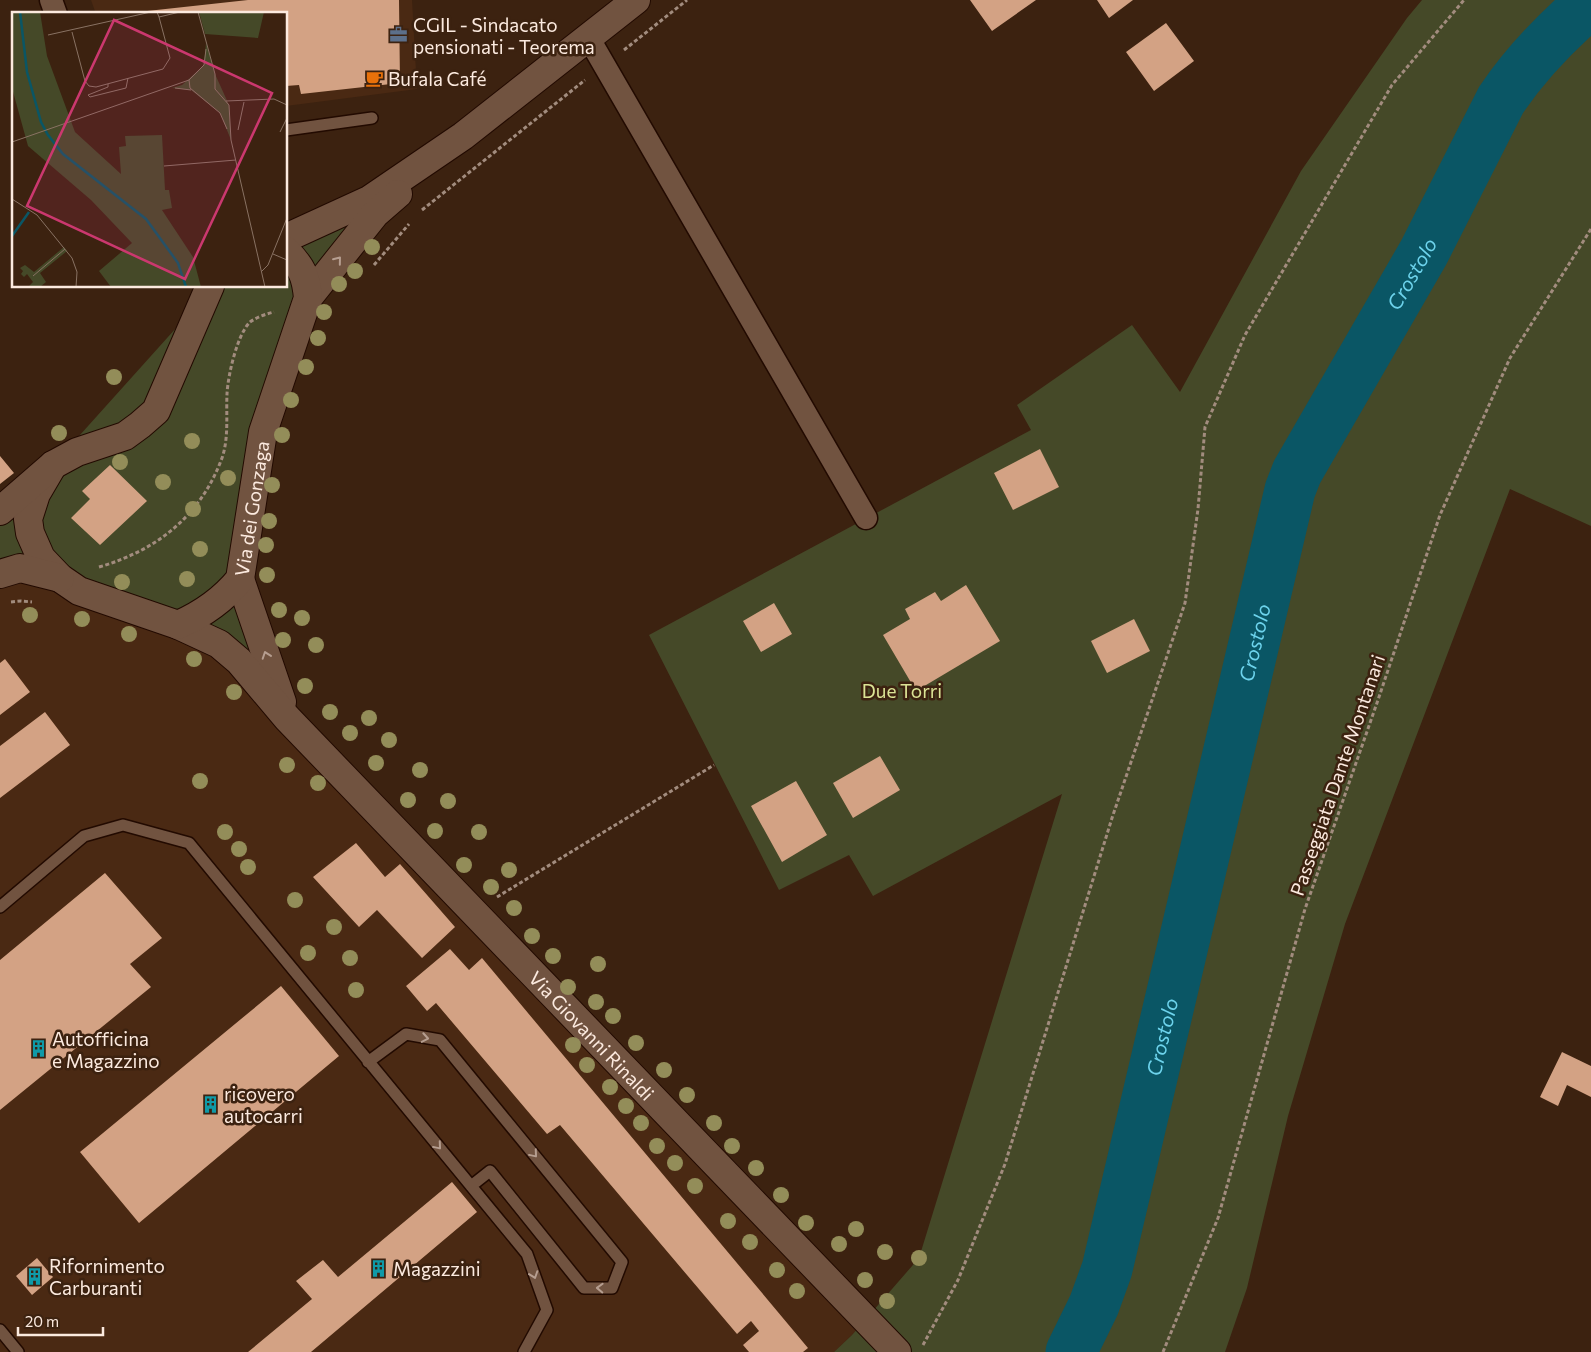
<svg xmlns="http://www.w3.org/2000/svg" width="1591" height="1352" font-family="Commissioner,sans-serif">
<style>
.built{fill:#4a2913}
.green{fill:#454928}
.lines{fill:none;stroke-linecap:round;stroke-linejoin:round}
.river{stroke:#0a5665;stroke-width:51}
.building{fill:#d3a284}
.service-casing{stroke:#220a00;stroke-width:14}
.minor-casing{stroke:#220a00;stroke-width:25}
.tertiary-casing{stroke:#220a00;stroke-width:30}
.secondary-casing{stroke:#220a00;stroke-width:30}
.path{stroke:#a28c7e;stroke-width:3;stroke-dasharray:4 2.5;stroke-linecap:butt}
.service{stroke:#715340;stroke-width:11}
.minor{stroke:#715340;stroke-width:22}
.tertiary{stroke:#715340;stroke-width:28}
.secondary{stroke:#715340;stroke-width:28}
.tree{fill:#938d59}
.oneway{stroke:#b69e90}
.labels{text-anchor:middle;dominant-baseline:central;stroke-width:5;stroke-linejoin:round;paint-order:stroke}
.poi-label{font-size:19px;fill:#fceadf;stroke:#3c2210;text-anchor:start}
.street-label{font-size:19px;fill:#fceadf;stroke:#3c2210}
.park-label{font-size:19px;fill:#dbe495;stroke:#3c2210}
.water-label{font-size:20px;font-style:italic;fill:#6dd3ec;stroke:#3c2210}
.inset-river{fill:none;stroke:#0a5665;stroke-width:2.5}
.inset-road{fill:none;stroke:#897263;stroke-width:1}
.view{fill:#cb386f;fill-opacity:0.15;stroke:#cb386f;stroke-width:2.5}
.inset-edge{fill:none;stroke:#fceadf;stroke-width:2.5}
</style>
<rect width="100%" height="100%" fill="#3c2210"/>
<path class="built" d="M91,0H412L417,89L286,106V14H96Z
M20,568L213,648L865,1320L852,1335L834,1352H0V574Z"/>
<path class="green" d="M1422,0H1591V526L1510,489L1345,924L1288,1116L1247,1288L1225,1352H834L852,1335L919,1258L1062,794L873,896L849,855L779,890L649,635L1031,430L1017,405L1132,325L1180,392L1301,171L1407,18Z
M375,214L308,298L240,579L287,718L178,625L0,574V511L53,465L203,298L210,286H286V238Z"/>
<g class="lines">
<path class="river" id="s1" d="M1071,1352L1094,1305L1107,1269L1290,490L1297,472L1424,252L1501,100C1526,63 1556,32 1591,2"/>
</g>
<path class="building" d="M248,0H399L400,83L301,94L299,85L286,86V14H138V12Z
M970,0H1036L992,31Z
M1097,0H1133L1109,18Z
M1166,23L1194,61L1154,91L1126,52Z
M1040,449L1059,487L1013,510L994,473Z
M0,456L14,473L0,484Z
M110,465L147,501L100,545L71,518L90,499L82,491Z
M966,585L1000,641L916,691L883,635L910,619L905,609L935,592L941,601Z
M774,603L792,634L761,652L743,621Z
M1134,619L1150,651L1107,673L1091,641Z
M5,659L30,692L0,715V663Z
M45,712L70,745L0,798V746Z
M880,756L900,790L853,818L833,783Z
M796,781L827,835L782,862L751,806Z
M356,843L385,877L400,864L455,927L422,958L377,910L359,927L313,877Z
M105,873L162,938L130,964L151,987L0,1110V960Z
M450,949L469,970L482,958L808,1348L803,1352H749L743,1345L759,1331L751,1321L737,1334L560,1125L547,1134L436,1003L427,1011L406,986Z
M281,986L339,1056L139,1223L80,1152Z
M1562,1052L1591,1066V1097L1567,1085L1558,1106L1540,1097Z
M452,1182L477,1212L311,1352H248L312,1299L296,1281L323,1260L338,1277Z
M37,1258L53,1277L32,1295L16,1276Z"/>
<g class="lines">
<defs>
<path id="service" d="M286,130L372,118
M0,907L84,836L123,825L189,843L527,1254L547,1310L524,1352
M368,1062L406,1034L440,1040L622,1262L612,1288H584L490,1171L471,1186
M0,1330L18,1352"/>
<path id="minor" d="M51,0L56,14
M588,37L866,518"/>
<g id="tertiary">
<path d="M240,579L282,702"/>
<path id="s2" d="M178,625L219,644L239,661L287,718L897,1352"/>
</g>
<g id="secondary">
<path d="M286,238L369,200L463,136L636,0"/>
<path d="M308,298L375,214L398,194"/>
<path id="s3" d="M53,465L36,494L28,519L30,533L41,558L60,578L79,591L178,625C203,614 223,600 240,579L263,432L308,298C306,276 302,267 286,251"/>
<path d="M0,511L53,465L77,452L125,436L140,425L156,411L210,286"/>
<path d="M0,574L20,568L60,578"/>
</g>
</defs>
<use href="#service" class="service-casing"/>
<use href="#minor" class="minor-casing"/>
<use href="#tertiary" class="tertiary-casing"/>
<use href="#secondary" class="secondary-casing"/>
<path class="path" d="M624,50L687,0
M422,210L585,80
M374,265L409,224
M99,567C158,550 201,515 222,458C229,438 226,414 227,394C228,375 237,335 250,322C257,317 266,314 274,312
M11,602L21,601L32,602
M497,897L714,765
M923,1345L958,1280L1005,1164L1112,818L1185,603L1198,509L1205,427L1245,335L1392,85L1464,0
M1163,1352L1218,1218L1305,909L1378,700L1440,515L1510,358L1591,229"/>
<use href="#service" class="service"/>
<use href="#minor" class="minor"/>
<use href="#tertiary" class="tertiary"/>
<use href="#secondary" class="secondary"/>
</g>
<g class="tree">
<circle cx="372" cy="247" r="8"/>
<circle cx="355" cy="271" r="8"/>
<circle cx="339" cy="284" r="8"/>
<circle cx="324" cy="312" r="8"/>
<circle cx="318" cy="338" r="8"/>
<circle cx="306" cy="367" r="8"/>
<circle cx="114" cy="377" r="8"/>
<circle cx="291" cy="400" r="8"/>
<circle cx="59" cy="433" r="8"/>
<circle cx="282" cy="435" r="8"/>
<circle cx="192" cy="441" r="8"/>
<circle cx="120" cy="462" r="8"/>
<circle cx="228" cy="478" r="8"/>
<circle cx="163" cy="482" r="8"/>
<circle cx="272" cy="485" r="8"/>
<circle cx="193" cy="509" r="8"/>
<circle cx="269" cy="521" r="8"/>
<circle cx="266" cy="545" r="8"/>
<circle cx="200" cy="549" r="8"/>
<circle cx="267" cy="575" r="8"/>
<circle cx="187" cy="579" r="8"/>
<circle cx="122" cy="582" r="8"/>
<circle cx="279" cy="610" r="8"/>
<circle cx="30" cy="615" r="8"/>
<circle cx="302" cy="618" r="8"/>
<circle cx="82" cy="619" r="8"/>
<circle cx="129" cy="634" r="8"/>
<circle cx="283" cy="640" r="8"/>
<circle cx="316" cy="645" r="8"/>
<circle cx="194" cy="659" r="8"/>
<circle cx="305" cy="686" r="8"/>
<circle cx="234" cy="692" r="8"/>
<circle cx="330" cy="712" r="8"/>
<circle cx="369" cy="718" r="8"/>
<circle cx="350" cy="733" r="8"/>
<circle cx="389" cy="740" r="8"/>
<circle cx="376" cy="763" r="8"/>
<circle cx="287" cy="765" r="8"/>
<circle cx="420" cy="770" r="8"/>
<circle cx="200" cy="781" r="8"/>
<circle cx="318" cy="783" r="8"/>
<circle cx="408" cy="800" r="8"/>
<circle cx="448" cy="801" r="8"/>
<circle cx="435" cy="831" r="8"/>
<circle cx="225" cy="832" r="8"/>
<circle cx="479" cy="832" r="8"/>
<circle cx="239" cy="849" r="8"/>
<circle cx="464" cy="865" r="8"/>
<circle cx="248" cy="867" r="8"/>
<circle cx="509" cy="870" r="8"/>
<circle cx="491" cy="887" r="8"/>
<circle cx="295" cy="900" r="8"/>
<circle cx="514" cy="908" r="8"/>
<circle cx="334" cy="927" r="8"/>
<circle cx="532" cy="936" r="8"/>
<circle cx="308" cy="953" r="8"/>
<circle cx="553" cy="956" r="8"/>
<circle cx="350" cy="958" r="8"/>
<circle cx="598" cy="964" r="8"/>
<circle cx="568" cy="987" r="8"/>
<circle cx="356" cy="990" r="8"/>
<circle cx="596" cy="1002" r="8"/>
<circle cx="613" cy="1016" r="8"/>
<circle cx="636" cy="1043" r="8"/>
<circle cx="573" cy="1045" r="8"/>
<circle cx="587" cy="1065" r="8"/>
<circle cx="664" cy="1070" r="8"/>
<circle cx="610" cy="1087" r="8"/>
<circle cx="687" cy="1095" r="8"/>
<circle cx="626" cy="1106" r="8"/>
<circle cx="641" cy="1123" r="8"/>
<circle cx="714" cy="1123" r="8"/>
<circle cx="657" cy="1146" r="8"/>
<circle cx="732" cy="1146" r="8"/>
<circle cx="675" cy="1163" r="8"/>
<circle cx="756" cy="1168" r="8"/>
<circle cx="695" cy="1186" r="8"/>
<circle cx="781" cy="1195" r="8"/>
<circle cx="728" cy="1221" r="8"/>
<circle cx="806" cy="1223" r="8"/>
<circle cx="856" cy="1229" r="8"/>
<circle cx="750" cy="1242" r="8"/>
<circle cx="839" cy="1244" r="8"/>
<circle cx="885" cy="1252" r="8"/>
<circle cx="919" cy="1258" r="8"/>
<circle cx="777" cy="1270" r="8"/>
<circle cx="865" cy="1280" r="8"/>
<circle cx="797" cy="1291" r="8"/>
<circle cx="887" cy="1301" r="8"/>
</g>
<defs><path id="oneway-chevron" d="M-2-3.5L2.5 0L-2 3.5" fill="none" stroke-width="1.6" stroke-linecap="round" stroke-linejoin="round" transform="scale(1.25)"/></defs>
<g class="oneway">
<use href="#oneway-chevron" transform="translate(338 260) rotate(-51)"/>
<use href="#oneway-chevron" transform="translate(266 655) rotate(-109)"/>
<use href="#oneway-chevron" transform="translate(425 1038) rotate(10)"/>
<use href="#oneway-chevron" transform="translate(438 1146) rotate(50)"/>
<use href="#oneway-chevron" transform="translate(534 1154) rotate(50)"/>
<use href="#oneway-chevron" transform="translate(534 1275) rotate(71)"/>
<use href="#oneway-chevron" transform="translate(600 1288) rotate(-178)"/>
</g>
<defs>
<symbol id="office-bare" viewBox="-9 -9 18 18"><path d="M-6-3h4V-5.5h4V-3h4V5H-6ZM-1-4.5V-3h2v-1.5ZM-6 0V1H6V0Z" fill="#5c6f8a" stroke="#3c2210" stroke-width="2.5" paint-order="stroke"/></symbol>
<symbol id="cafe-bare" viewBox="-9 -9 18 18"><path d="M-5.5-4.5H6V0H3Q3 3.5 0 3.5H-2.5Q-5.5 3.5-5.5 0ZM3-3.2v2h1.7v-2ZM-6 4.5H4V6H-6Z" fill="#e8710a" stroke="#3c2210" stroke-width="2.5" paint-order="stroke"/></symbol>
<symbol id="building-bare" viewBox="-9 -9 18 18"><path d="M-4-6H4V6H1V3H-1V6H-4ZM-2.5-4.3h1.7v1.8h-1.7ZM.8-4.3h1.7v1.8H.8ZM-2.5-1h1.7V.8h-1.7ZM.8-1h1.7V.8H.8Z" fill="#0f9aa8" stroke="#3c2210" stroke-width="2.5" paint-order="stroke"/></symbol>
</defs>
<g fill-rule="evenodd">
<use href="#office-bare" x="386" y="22" width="25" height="25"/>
<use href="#cafe-bare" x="362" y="66" width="25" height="25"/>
<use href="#building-bare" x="26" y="1036" width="25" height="25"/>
<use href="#building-bare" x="198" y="1092" width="25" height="25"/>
<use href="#building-bare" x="366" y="1256" width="25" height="25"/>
<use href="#building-bare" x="22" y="1264" width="25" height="25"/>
</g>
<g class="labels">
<g class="poi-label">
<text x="413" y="24">CGIL - Sindacato<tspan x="413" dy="22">pensionati - Teorema</tspan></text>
<text x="388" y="78">Bufala Café</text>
<text x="52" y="1038">Autofficina<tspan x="52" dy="22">e Magazzino</tspan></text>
<text x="224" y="1093">ricovero<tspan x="224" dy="22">autocarri</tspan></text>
<text x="49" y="1265">Rifornimento<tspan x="49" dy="22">Carburanti</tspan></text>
<text x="393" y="1268">Magazzini</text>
</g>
<g class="street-label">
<text stroke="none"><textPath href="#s3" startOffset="406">Via dei Gonzaga</textPath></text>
<text transform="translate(1337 775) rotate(-71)">Passeggiata Dante Montanari</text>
<text stroke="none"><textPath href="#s2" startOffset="586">Via Giovanni Rinaldi</textPath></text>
</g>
<g class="park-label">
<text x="902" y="690">Due Torri</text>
</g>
<g class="water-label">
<text stroke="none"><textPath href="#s1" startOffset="1139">Crostolo</textPath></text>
<text stroke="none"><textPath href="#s1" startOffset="734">Crostolo</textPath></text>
<text stroke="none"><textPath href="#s1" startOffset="329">Crostolo</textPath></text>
</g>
</g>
<g transform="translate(12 12)">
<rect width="275" height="275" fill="#3c2210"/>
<path d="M0,0H28L35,44L63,120L109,162L107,135L114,134L113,124L150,123L153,178H157L160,196L150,198L181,245L189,275H99L87,259L120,231L79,188L16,134L0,76ZM187,0H252L246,26L193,22ZM194,31L203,62L217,93L219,128L208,101L179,78L160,76L170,73L192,53ZM52,235L55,239L28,261L34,270L28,275H16L21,270L15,262L12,265L9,262L11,259L8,256L13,253L22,260Z" fill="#454928"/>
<path class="inset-river" d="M8,0L15,60L29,110L36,123L51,142L134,207L166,251L174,275M0,224L17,200"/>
<path class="inset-road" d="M145,0L147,5L168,0M186,0L203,62V77L217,93L219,128L253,275M60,20L73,69L77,74L84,75L151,57L158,46L147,5M36,23L139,0M194,37L192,53L177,68L178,76L208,101L215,117M96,72V75L76,83L78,85L114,76L116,66M163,76L179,78M214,89L262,87L275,93M226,118L232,90M268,120L275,106M0,130L177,68M152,154L224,148M0,187L25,203L60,246L65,260L64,275M261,242L275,248M249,260L256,253L275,206M21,264L53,237"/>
<path class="view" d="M102,8L260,81L173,267L15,194Z"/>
<rect width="275" height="275" class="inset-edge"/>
</g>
<path d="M18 1327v8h85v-8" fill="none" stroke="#fceadf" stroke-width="2.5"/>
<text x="25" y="1327" font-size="15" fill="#fceadf" stroke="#3c2210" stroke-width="4" paint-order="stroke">20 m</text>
</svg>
